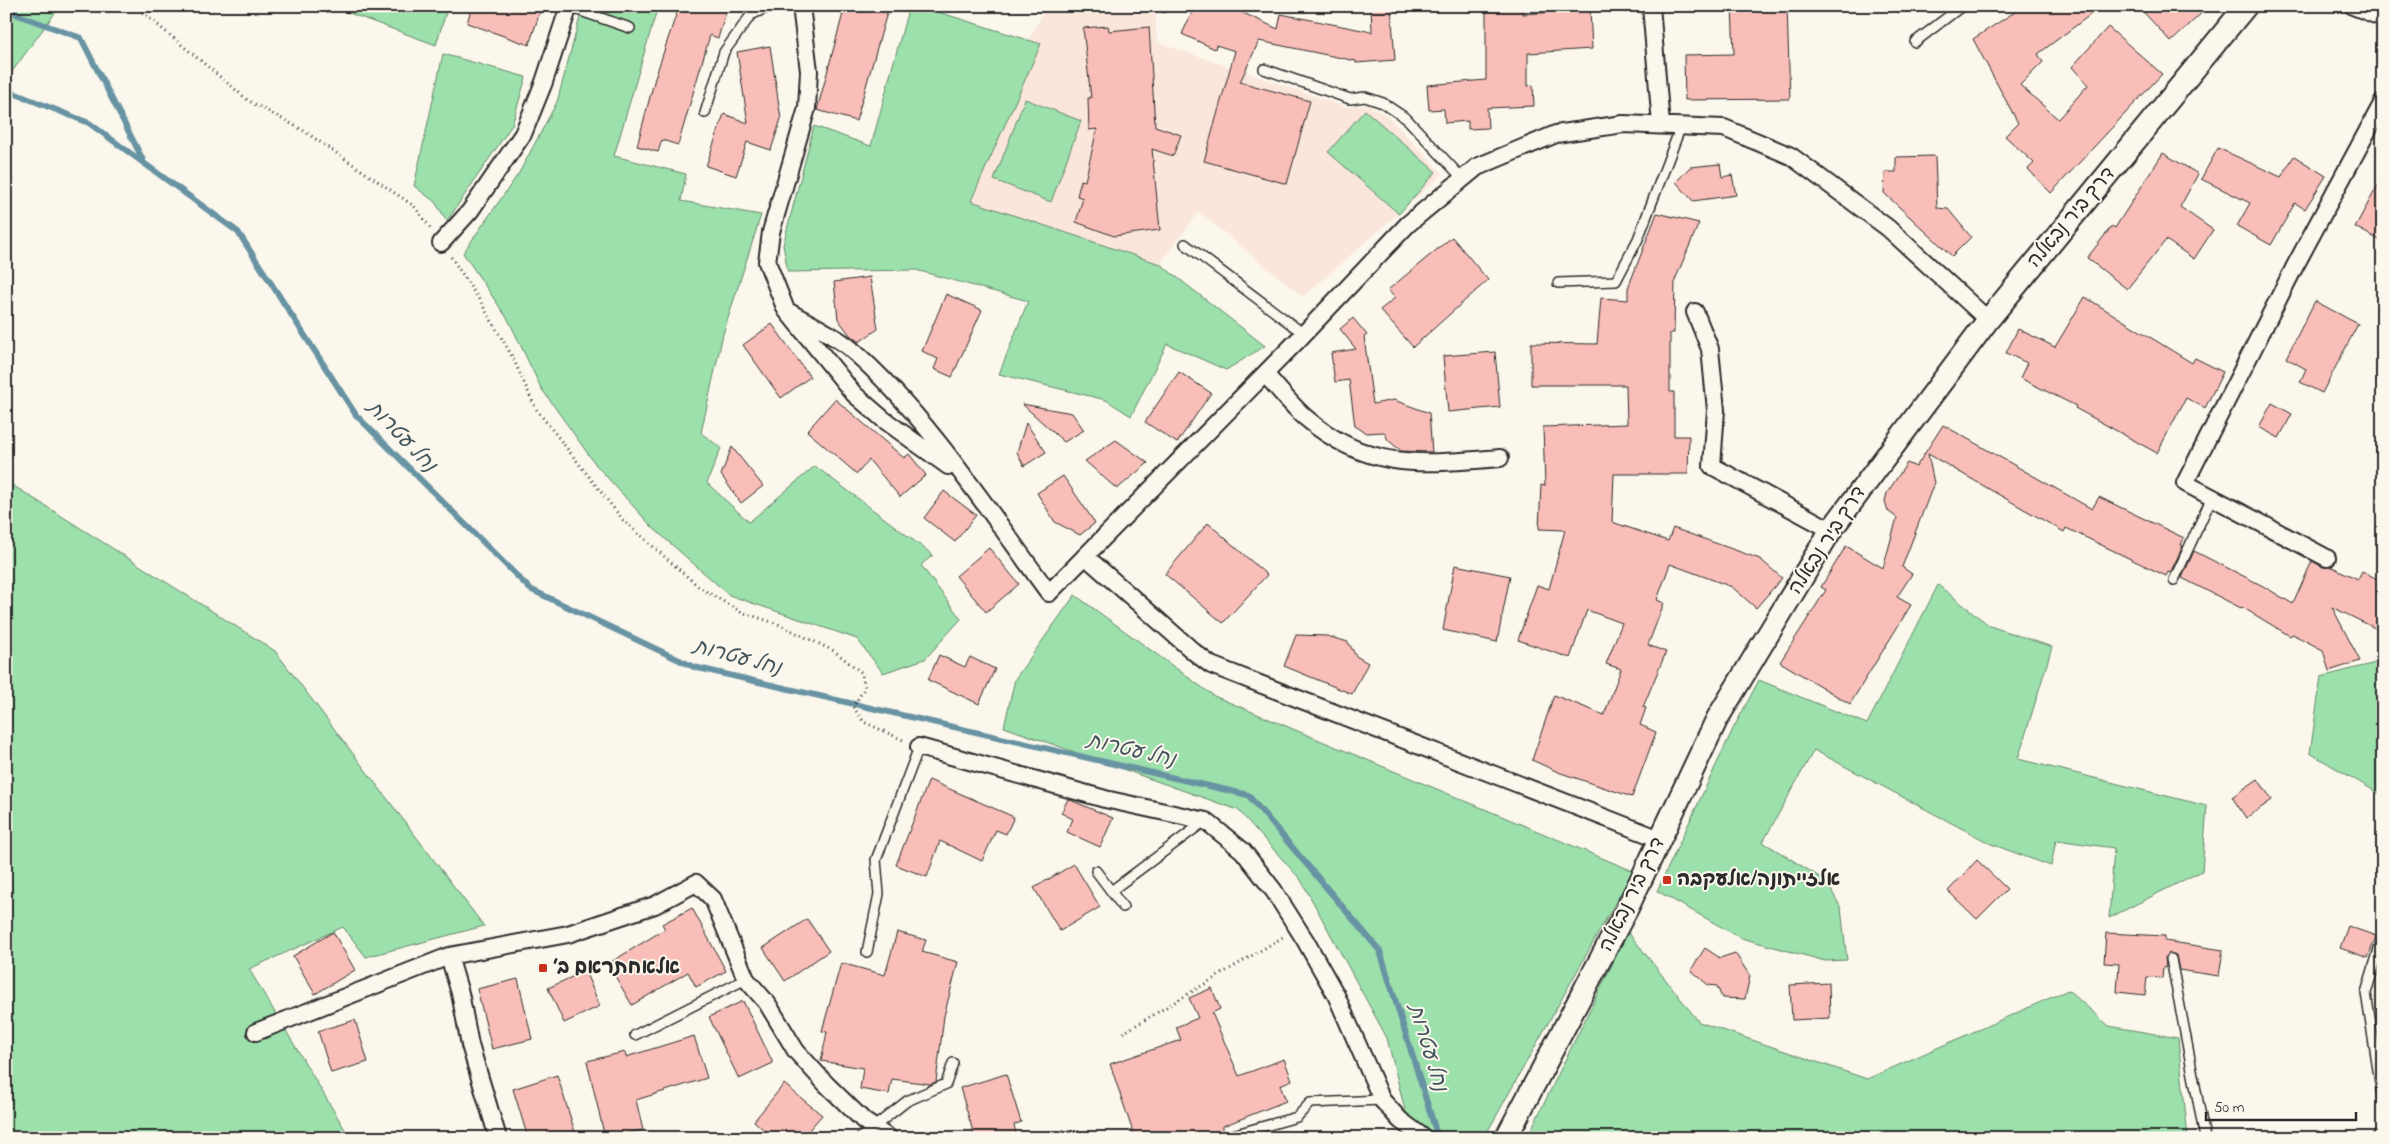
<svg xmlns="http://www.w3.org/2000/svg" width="2389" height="1144" font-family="'Indie Flower','Playpen Sans Hebrew',sans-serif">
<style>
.built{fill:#fbe6dc}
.green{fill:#9ce0ab;stroke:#64866b}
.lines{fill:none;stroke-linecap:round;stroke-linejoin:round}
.stream{stroke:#6893a3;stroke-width:6}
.building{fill:#fabeb8;stroke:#2b2b2b}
.service-casing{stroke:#2b2b2b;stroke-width:12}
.minor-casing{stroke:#2b2b2b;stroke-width:20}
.tertiary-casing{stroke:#2b2b2b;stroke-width:25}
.path{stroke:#2b2b2b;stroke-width:3;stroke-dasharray:1 4;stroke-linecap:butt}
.service{stroke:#fbf7ec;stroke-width:9}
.minor{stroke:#fbf7ec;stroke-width:16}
.tertiary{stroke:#fbf7ec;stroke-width:21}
.poi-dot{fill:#c8321e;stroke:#fbf7ec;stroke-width:2}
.labels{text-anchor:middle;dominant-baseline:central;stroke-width:4;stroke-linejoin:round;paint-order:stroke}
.street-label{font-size:20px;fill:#2b2b2b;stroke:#fbf7ec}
.poi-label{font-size:20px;font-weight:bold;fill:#2b2b2b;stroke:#fbf7ec;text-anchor:start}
.water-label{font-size:21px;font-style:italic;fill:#44565d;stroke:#fbf7ec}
</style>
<rect width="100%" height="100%" fill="#fbf7ec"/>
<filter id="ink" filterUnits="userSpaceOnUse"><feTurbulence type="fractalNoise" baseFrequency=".02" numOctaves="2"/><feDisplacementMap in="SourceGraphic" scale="10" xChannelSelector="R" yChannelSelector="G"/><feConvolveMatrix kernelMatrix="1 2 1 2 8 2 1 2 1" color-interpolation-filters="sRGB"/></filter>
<g filter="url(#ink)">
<path class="built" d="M1046,6H1155L1157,42L1346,107L1368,105L1388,117L1443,174L1303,297L1199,212L1160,264L970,201L1041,44L1029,40Z"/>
<path class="green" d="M6,6H60L6,80Z
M330,6H448L436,45Z
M583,6H658L614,156L686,174L681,201L761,215L723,334L701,433L721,448L707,483L749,522L815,466L933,555L921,565L961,619L925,659L883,673L857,639L729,595L653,528L596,465L541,388L509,321L463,253L519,173L557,102Z
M909,6H919L1041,44L971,201L1160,264L1265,346L1226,370L1167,344L1131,416L1106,400L999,374L1028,301L916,270L788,272L783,245L814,126L871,146Z
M443,54L526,77L512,125L447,221L435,202L414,186Z
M1025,99L1081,121L1051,202L994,180Z
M1365,110L1436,172L1399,214L1328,152Z
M6,481L275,651L484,926L366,957L343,927L249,969L350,1138H6Z
M1938,585L1990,626L2052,647L2018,759L2207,806L2202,871L2109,918L2114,848L2056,840L2051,866L1991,844L1814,750L1763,842L1826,881L1841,908L1847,960L1825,961L1741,938L1657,891L1733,729L1759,680L1867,724Z
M1075,595L1214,696L1633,871L1484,1138H1412L1387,1038L1301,880L1238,810L1004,727L1015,679Z
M2383,661V796L2310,753L2321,677Z
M1628,932L1699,1022L1867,1079L2068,990L2109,1026L2178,1038L2188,1138H1527Z"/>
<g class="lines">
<path class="stream" d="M6,6L18,15L81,38L143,160
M6,90L89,123L238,232L356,415L530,589L694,667L1248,795L1380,951L1438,1138"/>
</g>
<path class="building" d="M472,6H542L529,45L467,23Z
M679,6H728L718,38L710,35L678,145L662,140L658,152L637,146L655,78Z
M845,6H889L856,121L817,110Z
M1195,6H1228L1278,29L1281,14L1372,32L1371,6H1391L1395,60L1356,63V61L1259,41L1240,82L1310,101L1287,184L1204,161L1235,51L1216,45L1215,49L1182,34Z
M1486,6H1523V14L1590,10L1592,49L1528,53V86L1533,85L1534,106L1487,108L1488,128L1468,129V121L1445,123L1444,109L1429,110L1427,85L1486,80Z
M1732,6H1787L1790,99L1685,100L1684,55L1734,54Z
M2024,6H2102L2038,54L2043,62L2020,85L2058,119L2088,85L2072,67L2108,27L2162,74L2051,193L2028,169L2034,163L2005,136L2018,123L1973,39Z
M2138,6H2209L2171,42Z
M1108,26L1109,31L1149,27L1155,126L1181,135L1173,156L1152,149L1160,230L1114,236L1076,222L1083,198L1077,196L1081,180L1085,181L1097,129L1089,130L1088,98H1091L1083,28Z
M770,46L781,119L771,150L747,142L736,176L706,166L724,114L748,123L737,52Z
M2218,148L2281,177L2294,156L2326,176L2305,209L2295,203L2271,245L2237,226L2250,203L2201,179Z
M2163,153L2198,174L2180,207L2213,230L2194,259L2166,240L2127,289L2087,258L2112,226L2115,228Z
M1935,156L1937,208L1948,209L1971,237L1952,256L1884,193L1885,172H1896V157Z
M1720,164L1722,177L1732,175L1736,195L1693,201L1676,182L1690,167Z
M2383,176V242L2355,227Z
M1657,213L1699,223L1675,280L1674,333H1670V392H1674V436H1689L1688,474H1614L1612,522L1668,541L1673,528L1760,559L1782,578L1756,608L1732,587L1670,564L1657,600L1664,603L1648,645L1666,652L1643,707L1646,708L1640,725L1656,732L1632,797L1558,772L1532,760L1554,695L1604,715L1621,669L1606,664L1622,623L1587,610L1570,658L1518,640L1537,585L1549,589L1565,530L1539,529L1541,485L1545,486L1543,427L1627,424L1626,385H1531V343L1597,344L1601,298L1628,300V288Z
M1452,237L1488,280L1413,347L1380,310L1395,298L1388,290Z
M870,277L878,329L859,342L850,335L838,319L834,282Z
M946,294L982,310L952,377L934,369L938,359L922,351Z
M2085,297L2192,363L2195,358L2223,372L2205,408L2186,398L2157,453L2075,408L2076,406L2020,378L2027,363L2006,353L2018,329L2055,347Z
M2315,301L2358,324L2322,393L2300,382L2306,369L2286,358Z
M1353,318L1367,335L1364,337L1373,404L1394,400L1429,413L1432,452L1401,451L1388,440L1384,432L1366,433L1355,426L1349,380L1335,382L1331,353L1356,349L1340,329Z
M772,324L810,377L781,398L743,345Z
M1495,352L1500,407L1448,412L1443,356Z
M1179,372L1211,393L1177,443L1145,422Z
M835,399L904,458L909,454L926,475L900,497L869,460L857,474L807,431Z
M2272,403L2292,414L2279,438L2259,427Z
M1022,404L1072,413L1084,430L1064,442Z
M1026,423L1046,452L1024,466L1017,452Z
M1943,425L2092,509L2099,497L2184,538L2181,545L2183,546L2170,573L2168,572L2166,576L2066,528L2064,532L1928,454L1934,483L1902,567L1912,574L1897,597L1911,605L1850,704L1780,662L1826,590L1821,587L1846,546L1883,568L1897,518L1888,511L1885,501L1887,493L1907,463L1916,467Z
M1116,440L1148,463L1117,489L1085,461Z
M732,447L763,486L741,503L721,475Z
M1063,476L1095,523L1080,535L1055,522L1037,493Z
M944,491L976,515L955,542L924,518Z
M1208,523L1267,575L1223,623L1165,574Z
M989,548L1019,584L986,612L956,576Z
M2194,551L2263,586L2293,604L2312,561L2323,567H2332L2358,579L2362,571L2383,582V632L2332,607L2360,661L2329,671L2323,650L2292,634L2290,636L2242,607L2241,608L2182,578Z
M1455,565L1510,576L1497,642L1443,630Z
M1296,635L1327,636L1348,642L1356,656L1368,663L1352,694L1284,666Z
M939,655L965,667L970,657L995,669L979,704L928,680Z
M2258,779L2272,800L2246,818L2232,797Z
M929,780L1014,817L1006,834L996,830L982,861L940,841L927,877L896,865Z
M1068,799L1113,818L1100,847L1067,832L1073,819L1061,813Z
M1977,860L2007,889L1977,919L1948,891Z
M1074,864L1100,907L1060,931L1034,888Z
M692,908L726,971L696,987L688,972L632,1005L608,964L665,929L662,924Z
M807,919L829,951L785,981L763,948Z
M2348,926L2376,936L2368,958L2340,948Z
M333,932L355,970L315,994L293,956Z
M897,932L926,940L922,952L958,962L944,1016L936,1082L930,1084L892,1079L889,1094L860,1089L863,1068L821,1061L827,1032L822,1031L841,963L885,975Z
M2106,933L2165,936V941L2223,950L2219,976L2179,970L2176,955L2170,953L2165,957L2166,968L2163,967L2162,978L2147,977L2145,995L2117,992L2119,964L2104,963Z
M1705,948L1720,958L1735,953L1750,976L1745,999L1722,998L1717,986L1708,985L1691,970Z
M585,971L600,1006L564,1023L548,988Z
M518,979L532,1039L492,1049L477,989Z
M1829,983L1830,1018L1792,1020L1790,985Z
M1212,988L1220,1009L1212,1013L1239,1076L1284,1059L1292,1080L1280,1085L1286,1101L1223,1126V1138H1135L1110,1064L1181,1040L1176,1027L1198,1018L1189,998Z
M743,1001L773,1063L739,1079L709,1017Z
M355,1020L368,1062L331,1073L318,1031Z
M694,1036L707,1078L636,1100L643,1130L605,1138L587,1061L625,1052L626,1057Z
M1006,1074L1021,1122L1014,1125L1017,1138H975L960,1088Z
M557,1075L575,1132L555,1138H528L513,1089Z
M784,1084L822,1115L802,1138H773L754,1121Z"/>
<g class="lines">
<defs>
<path id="service" d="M569,7L630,28
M1164,7L1165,6
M1915,42L1962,6
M1264,69L1350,99L1365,97L1383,103L1407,119L1463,179
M705,113L724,52L751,15L770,6
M1185,244L1304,334
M1558,283L1616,281L1638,239L1681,126
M2174,580L2212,497
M1096,871L1123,907
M1111,891L1205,821
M2380,946L2366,993L2383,1102
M867,952L879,894L876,860L919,747
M2171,959L2205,1138
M635,1035L746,979
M1229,1136L1297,1117L1310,1103L1382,1100
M860,1138L907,1101L946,1084L953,1063"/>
<path id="minor" d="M801,6L809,71L807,108L771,232L767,262L786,310L854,394L883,419L948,466
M1651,6L1661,125
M2353,6L2383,18
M441,243L470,211L523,134L544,82L569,6
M786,310C804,321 835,335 851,349C926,414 990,513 1049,593L1298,340L1408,224L1477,167L1556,134L1623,124L1724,128L1791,156L1888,228L1988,320
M1695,312L1710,349L1716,410L1712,466L1831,530
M1265,374C1278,388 1291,405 1306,418C1369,472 1424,464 1500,458
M1085,556L1194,652L1211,665L1660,839
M2327,558L2185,483L2295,266L2383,102
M919,747L1105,799L1206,821L1243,851L1274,891L1305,940L1336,995L1382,1100L1400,1120L1424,1138
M449,956L460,993L470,1045L498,1138
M256,1032L449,956L568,934L655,905L696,883L713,899L746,979L767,1003L796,1051L826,1084L864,1121L889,1138
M2381,1138L2383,1137"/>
<path id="tertiary" d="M1506,1138L1628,907L1717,719L1831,530L1988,320L2246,6"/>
</defs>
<use href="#service" class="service-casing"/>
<use href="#minor" class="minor-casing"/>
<use href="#tertiary" class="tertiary-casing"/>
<path class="path" d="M135,6L249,101L301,129L414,206L432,230
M451,257L480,301L512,356L536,409L623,520L699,587L741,612L778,624L834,651L861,672L865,687L853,707L864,722L903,740
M1123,1033L1283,937"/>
<use href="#service" class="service"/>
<use href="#minor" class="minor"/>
<use href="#tertiary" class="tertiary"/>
</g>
</g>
<g class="poi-dot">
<rect x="1662" y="875" width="10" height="10" rx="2.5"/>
<rect x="538" y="963" width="10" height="10" rx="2.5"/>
</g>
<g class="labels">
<g class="street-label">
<text transform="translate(2072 218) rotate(-50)">דרך ביר נבאלה</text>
<text transform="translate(1828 541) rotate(-57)">דרך ביר נבאלה</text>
<text transform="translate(1633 895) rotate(-64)">דרך ביר נבאלה</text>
</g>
<g class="poi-label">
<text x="1677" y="880">אלזייתונה/אלעקבה</text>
<text x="553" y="968">אלאחתראם ב׳</text>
</g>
<g class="water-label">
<text transform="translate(401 437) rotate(46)">נחל עטרות</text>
<text transform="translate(737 658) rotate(15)">נחל עטרות</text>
<text transform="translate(1131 751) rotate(13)">נחל עטרות</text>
<text transform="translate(1427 1048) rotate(73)">נחל עטרות</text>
</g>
</g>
<rect width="2389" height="1144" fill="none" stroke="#fbf7ec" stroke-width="25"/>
<rect x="12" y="12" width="2364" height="1119" fill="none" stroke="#2b2b2b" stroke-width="2" filter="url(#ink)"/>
<path d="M2206 1112v8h150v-8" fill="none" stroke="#2b2b2b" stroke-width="2.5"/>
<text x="2214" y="1112" font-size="15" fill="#2b2b2b" stroke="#fbf7ec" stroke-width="4" paint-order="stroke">50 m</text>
</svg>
